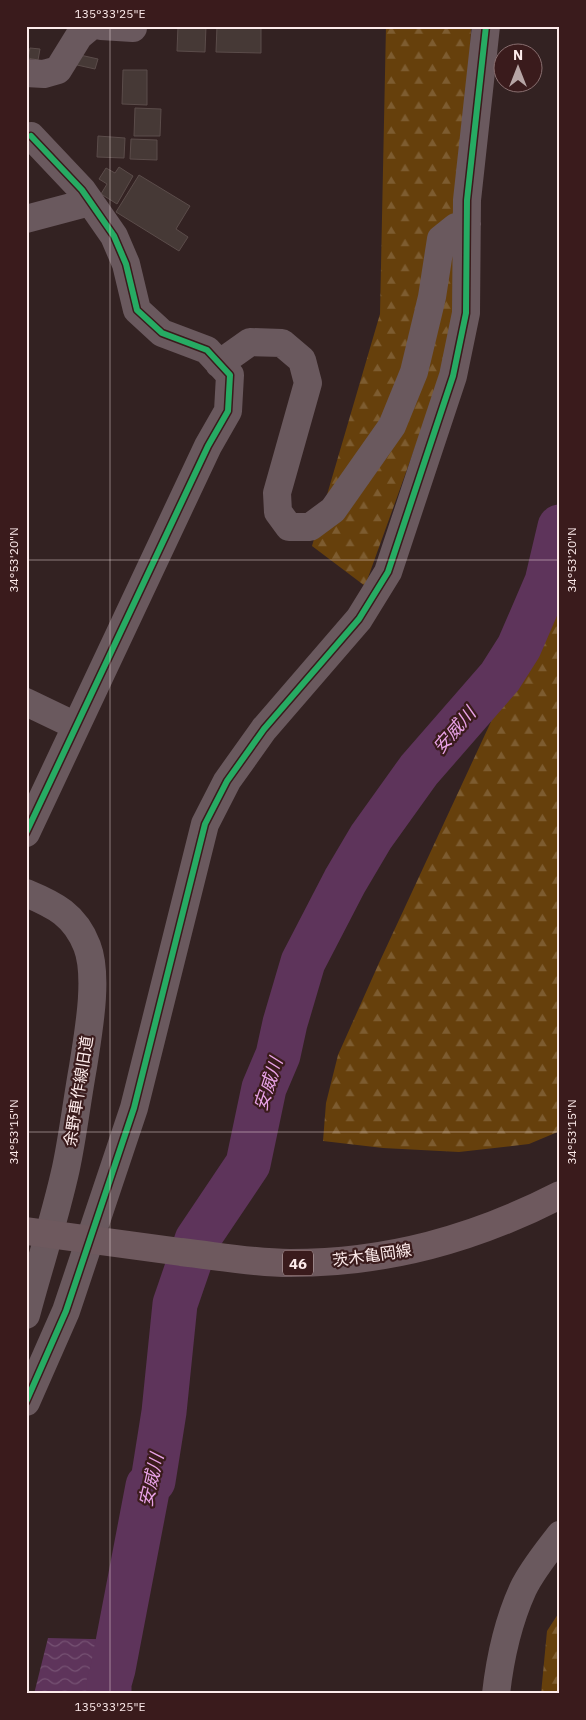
<svg xmlns="http://www.w3.org/2000/svg" width="586" height="1720" font-family="'IBM Plex Sans','Noto Sans JP',sans-serif">
<style>
.forest{fill:url(#forest-firs)}
.water{fill:url(#water-waves)}
.lines{fill:none;stroke-linecap:round;stroke-linejoin:round}
.river{stroke:#5e345b;stroke-width:45}
.building{fill:#463936;stroke:#5b4c4a}
.minor{stroke:#6a595e;stroke-width:28}
.major-bridge{stroke:#6e595e;stroke-width:28}
.cycleway-casing{stroke:#3a1b1c;stroke-width:9}
.cycleway{stroke:#26ab63;stroke-width:6}
.ticks{fill:none;stroke:#fdebeb;stroke-width:1;stroke-opacity:0.45}
.labels{text-anchor:middle;dominant-baseline:central;stroke-width:4.5;stroke-linejoin:round;paint-order:stroke}
.shield{fill:#3a1b1c;stroke:#c2adad;stroke-width:1}
.shield-label{font-size:15px;font-weight:bold;fill:#fdebeb}
.street-label{font-size:16px;fill:#fdebeb;stroke:#3a1b1c}
.water-label{font-size:18px;font-style:italic;fill:#e8a2e6;stroke:#3a1b1c}
.neatline{fill:none;stroke:#fdebeb;stroke-width:2}
.ticks-label{font-size:12px;text-anchor:middle;fill:#fdebeb}
</style>
<defs>
<pattern id="forest-firs" width="22" height="20" patternUnits="userSpaceOnUse" patternTransform="scale(1.25)"><rect width="22" height="20" fill="#66400c"/><path d="M5 1l3.5 6h-7zM16 11l3.5 6h-7z" fill="#7d5c30"/></pattern>
<pattern id="water-waves" width="16" height="10" patternUnits="userSpaceOnUse" patternTransform="scale(1.25)"><rect width="16" height="10" fill="#5e345b"/><path d="M0 5q4-4 8 0t8 0" fill="none" stroke="#765273"/></pattern>
</defs>
<rect width="100%" height="100%" fill="#322"/>
<path class="forest" d="M386,26H471L462,317L365,586L312,546L380,314Z
M560,573V1131L529,1144L459,1152L383,1148L323,1141L326,1103L338,1055L379,963Z
M560,1611V1694H541L547,1631Z"/>
<path class="water" d="M48,1638L133,1640L126,1694H34Z"/>
<g class="lines">
<path class="river" d="M109,1694V1683L113,1669L148,1486L153,1481L164,1412L175,1304L197,1240L248,1164L264,1088L278,1055L285,1023L303,962L345,881L371,837L419,770L500,677L519,647L547,582L560,527"/>
</g>
<path class="building" d="M178,26H206L205,52L177,51Z
M217,26H261V53L216,52Z
M30,48L40,49L38,60L28,58Z
M80,55L98,59L95,69L77,65Z
M123,70H147V105L122,104Z
M135,108L161,109L160,136H134Z
M98,136L125,138L124,158L97,157Z
M131,139L157,140V160L130,159Z
M119,167L133,176L117,204L101,194L107,184L99,179L106,168L115,173Z
M139,175L190,206L176,229L188,237L179,251L116,212Z"/>
<g class="lines">
<path class="minor" d="M101,26L133,28
M26,73L44,74L58,70L79,36L91,26
M26,219L90,202
M219,364L250,342L282,343L302,360L308,383L277,493L278,512L289,527H310L333,510L392,426L414,372L432,297L441,239L456,227L467,224
M26,702L76,726
M26,833L208,446L228,411L230,375L207,350L162,333L137,310L126,264L114,236L82,190L31,136
M26,893C55,905 75,915 87,946C99,977 88,1034 83,1067C77,1100 73,1135 66,1168C55,1218 39,1266 26,1315
M26,1402L66,1311L134,1108L205,824L227,781L264,729L359,619L388,572L453,376L466,313L467,200L486,26
M496,1694C500,1658 508,1622 523,1589C532,1570 547,1552 560,1535"/>
<path class="major-bridge" d="M26,1231C78,1238 129,1245 181,1252C217,1256 253,1263 290,1263C387,1263 474,1239 560,1195"/>
<defs>
<path id="cycleway" d="M26,833L208,446L228,411L230,375L207,350L162,333L137,310L126,264L114,236L82,190L31,136
M26,1402L66,1311L134,1108L205,824L227,781L264,729L359,619L388,572L453,376L466,313L467,200L486,26"/>
</defs>
<use href="#cycleway" class="cycleway-casing"/>
<use href="#cycleway" class="cycleway"/>
</g>
<path class="ticks" d="M110,26V1694M26,560H560M26,1132H560"/>
<g class="labels">
<rect class="shield" x="283" y="1250.5" width="30" height="25" rx="4"/>
<g class="shield-label">
<text x="298" y="1263">46</text>
</g>
<g class="street-label">
<text transform="translate(78 1091) rotate(-81)">余野車作線旧道</text>
<text transform="translate(372 1255) rotate(-8)">茨木亀岡線</text>
</g>
<g class="water-label">
<text transform="translate(454 730) rotate(-49)">安威川</text>
<text transform="translate(268 1084) rotate(-72)">安威川</text>
<text transform="translate(151 1480) rotate(-77)">安威川</text>
</g>
</g>
<rect width="586" height="1720" fill="none" stroke="#3a1b1c" stroke-width="55"/>
<g transform="translate(518 68)"><circle r="24" fill="#3a1b1c" stroke="#886e6f"/>
<path d="M0-4L9 19L0 12L-9 19Z" fill="#b6a5a5"/>
<text y="-8" font-size="14" font-weight="bold" text-anchor="middle" fill="#fdebeb">N</text>
</g>
<rect x="28" y="28" width="530" height="1664" class="neatline"/>
<g class="ticks-label">
<text x="110" y="18">135°33'25"E</text>
<text transform="translate(14 560) rotate(-90)" y="4">34°53'20"N</text>
<text transform="translate(572 560) rotate(-90)" y="4">34°53'20"N</text>
<text transform="translate(14 1132) rotate(-90)" y="4">34°53'15"N</text>
<text transform="translate(572 1132) rotate(-90)" y="4">34°53'15"N</text>
<text x="110" y="1711">135°33'25"E</text>
</g>
</svg>
